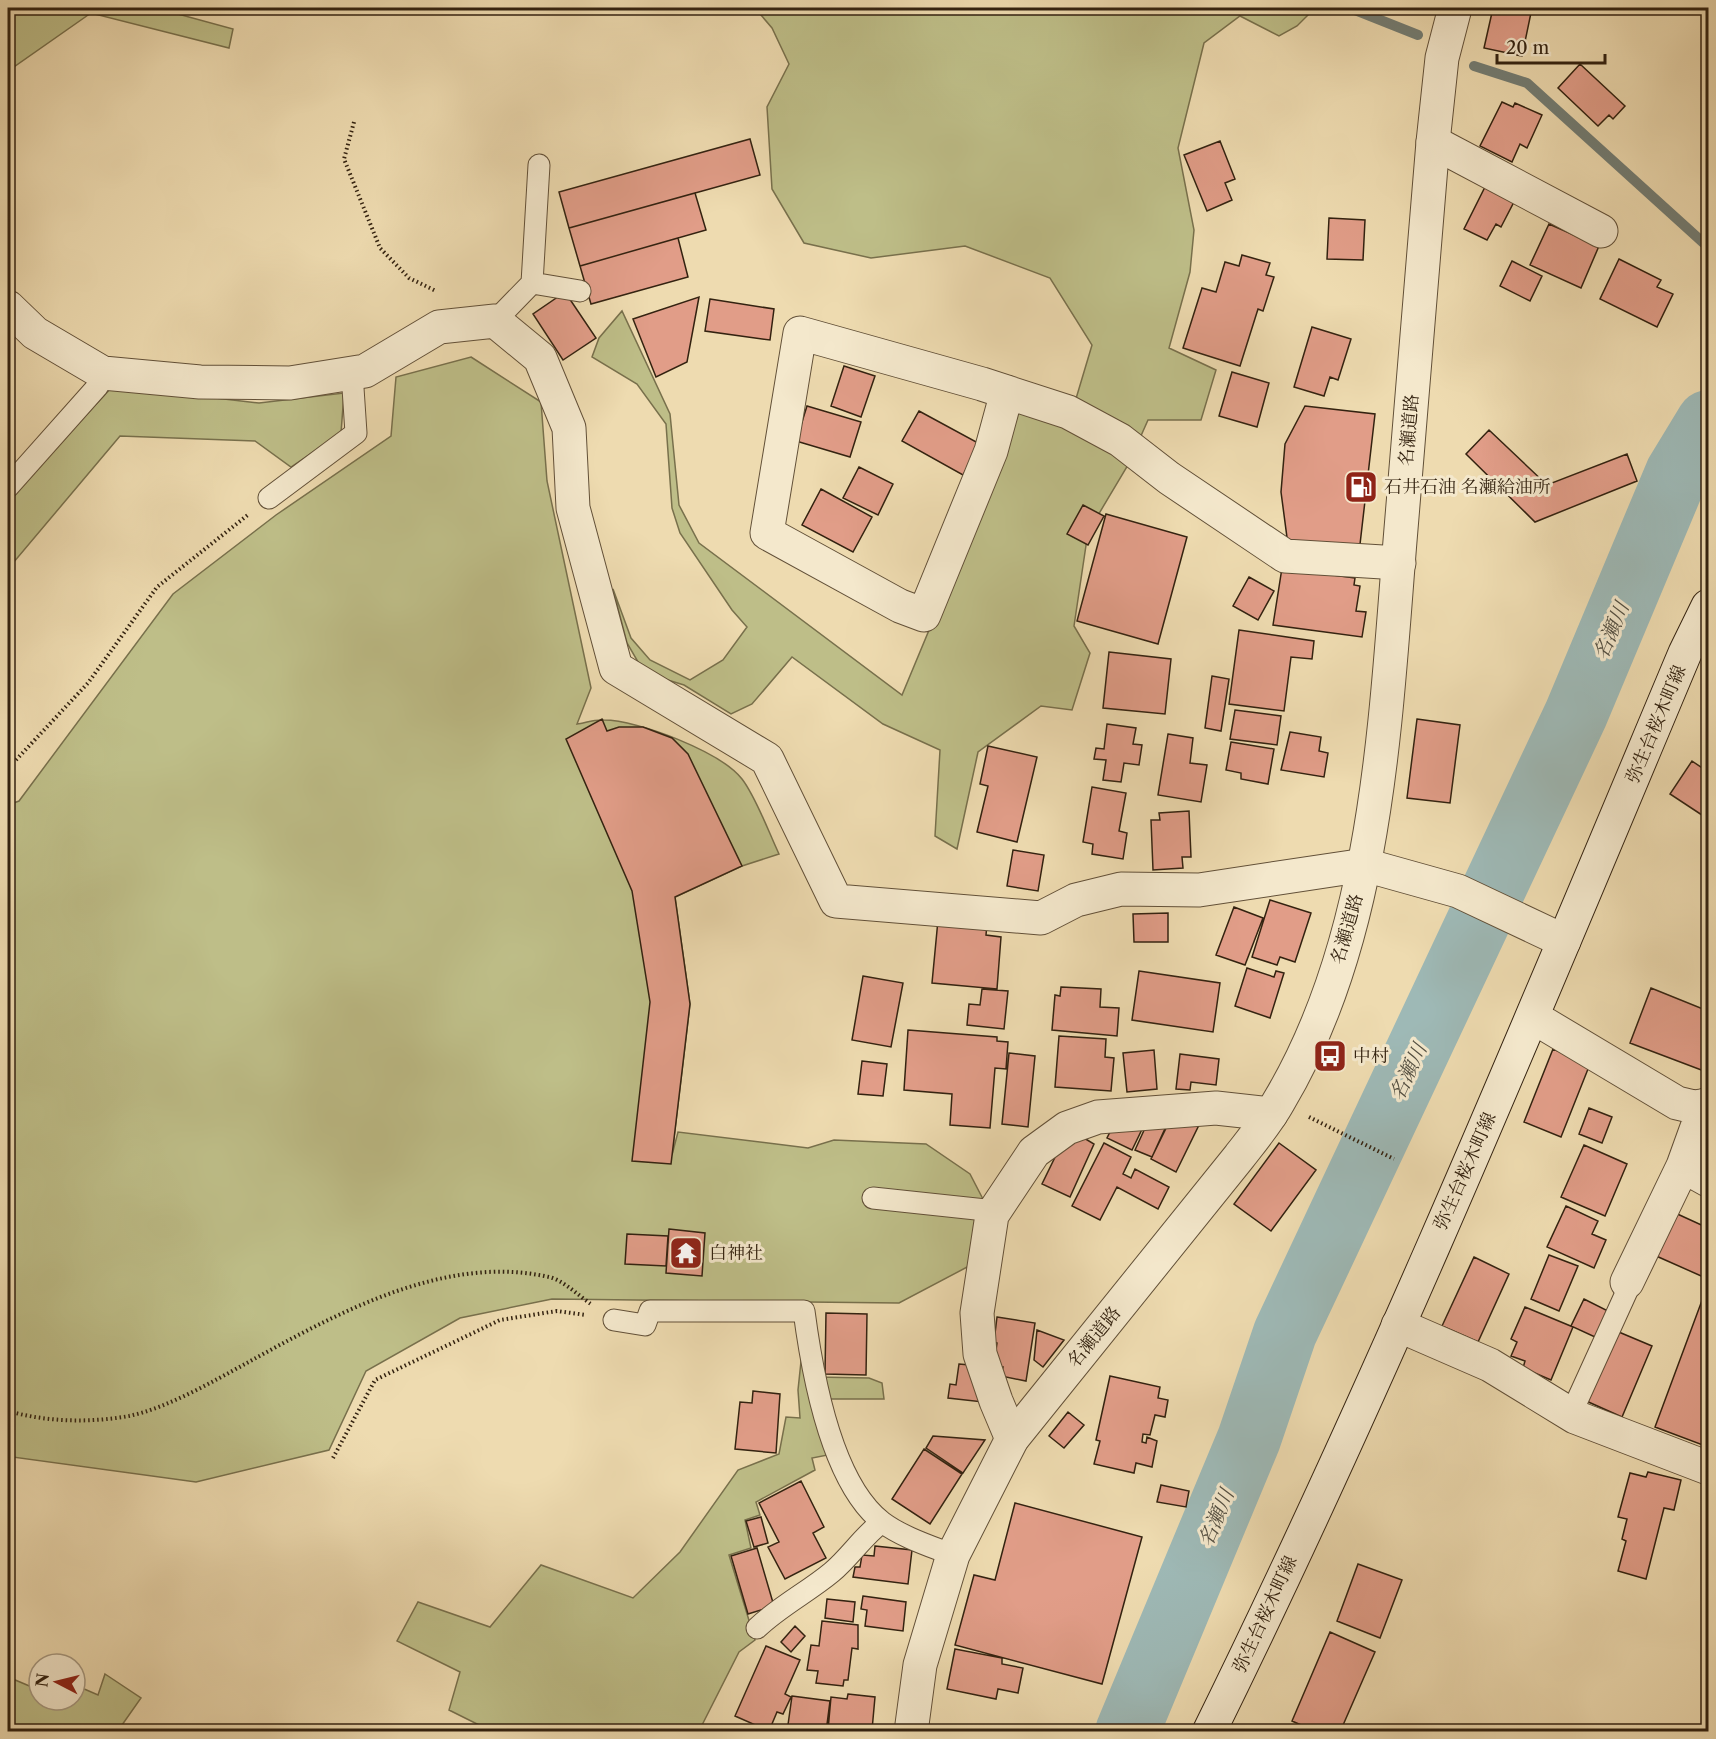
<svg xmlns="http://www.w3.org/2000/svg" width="1716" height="1739" font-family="'Libre Caslon Text','Noto Serif JP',serif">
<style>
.green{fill:#bebe88;stroke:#78704c;stroke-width:1.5}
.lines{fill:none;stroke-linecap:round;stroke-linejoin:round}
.stream{stroke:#737d74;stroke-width:10}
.river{stroke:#9eb9b6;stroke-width:64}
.building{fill:#e19d88;stroke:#332210;stroke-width:1.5}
.service-casing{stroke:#625038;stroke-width:23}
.minor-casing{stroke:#625038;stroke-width:35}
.tertiary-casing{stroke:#625038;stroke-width:35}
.secondary-casing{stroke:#332210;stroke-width:35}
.path{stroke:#332210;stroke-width:4;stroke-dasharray:1.5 3;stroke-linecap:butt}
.service{stroke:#f4e8cc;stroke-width:21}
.minor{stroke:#f4e8cc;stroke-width:33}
.tertiary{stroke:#f4e8cc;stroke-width:33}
.secondary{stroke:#f4e8cc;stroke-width:33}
.labels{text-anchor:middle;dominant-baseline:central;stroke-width:6;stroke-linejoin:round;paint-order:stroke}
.street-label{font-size:18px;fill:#332210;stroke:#f4e8cc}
.poi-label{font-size:18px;fill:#332210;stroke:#f4e8cc;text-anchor:start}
.water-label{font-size:20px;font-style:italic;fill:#534f42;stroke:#f4e8cc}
</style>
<rect width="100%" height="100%" fill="#eedbb0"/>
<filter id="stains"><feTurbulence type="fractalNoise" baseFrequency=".00333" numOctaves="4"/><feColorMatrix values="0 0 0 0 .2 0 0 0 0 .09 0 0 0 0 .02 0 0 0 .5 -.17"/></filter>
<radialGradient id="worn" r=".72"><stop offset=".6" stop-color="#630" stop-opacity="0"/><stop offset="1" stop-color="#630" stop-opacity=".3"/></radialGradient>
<path class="green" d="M8,8H156L233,29L229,48L91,13L8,71Z
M755,8H1315L1297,26L1279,36L1240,16L1204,43L1178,148L1194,230L1190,272L1169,348L1216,370L1201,420H1148L1128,465L1088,532L1074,626L1090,653L1072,710L1041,706L978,752L957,849L935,836L940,750L883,724L792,657L752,704L731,714L684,685L658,677L638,662L627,643L613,589L631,638L650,660L690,680L723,660L747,627L732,610L680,533L672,508L666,424L637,384L592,357L599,338L622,311L670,414L679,505L699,543L902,695L994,474L1016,408L1075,402L1092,345L1050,278L965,246L871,258L804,243L772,189L767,107L789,64L772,28Z
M471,357L541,402L547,481L591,688L577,724C585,723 595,719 604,720C638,720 721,752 742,779C756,797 769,833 779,854L742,866L675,897L690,1004L672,1155L678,1132L808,1148L834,1140L926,1144L970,1174L985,1203L971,1265L899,1303L552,1299L460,1318L366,1371L329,1450L196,1482L13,1457L8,1482V805L19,801L173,594L276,515L391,436L396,377Z
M113,386L259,403L344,393L341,433L291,467L255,441L120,436L8,569V498Z
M802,1352L816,1377L869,1378L882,1383L884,1399H830L843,1452L812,1458L815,1470L756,1502L760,1515L745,1520L751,1548L729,1555L755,1640L739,1652L699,1731H491L449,1710L460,1672L397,1641L418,1602L490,1627L541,1565L633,1598L680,1552L738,1470L779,1454L786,1417L800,1418L798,1390Z
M105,1674L141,1698L122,1725L123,1731H8V1677L39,1690V1700H75V1685L98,1695Z"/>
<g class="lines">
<path class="stream" d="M1350,8L1418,35
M1474,66L1527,83L1708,247"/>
<path class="river" d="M1127,1732L1249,1439L1285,1333L1576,714L1677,473L1708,422"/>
</g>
<path class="building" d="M1493,8H1532L1522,56L1484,48Z
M1580,64L1625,106L1613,119L1609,115L1598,126L1558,88Z
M1502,102L1513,107L1515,103L1542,115L1527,148L1520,144L1512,162L1480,146Z
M750,139L760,175L569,228L559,192Z
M1220,141L1235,179L1225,183L1232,200L1207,211L1184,155Z
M1488,181L1517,196L1501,227L1496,224L1487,240L1464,229Z
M695,193L706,230L580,266L569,228Z
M1329,218L1365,220L1363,260L1327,259Z
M1549,224L1599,246L1581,288L1530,265Z
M678,238L688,277L591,304L580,266Z
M1242,255L1270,263L1266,275L1274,277L1263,311L1258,309L1240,366L1183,348L1202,288L1216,292L1225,262L1239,266Z
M1619,259L1661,280L1657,287L1673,294L1657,327L1600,299Z
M1512,261L1542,276L1530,301L1500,286Z
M565,292L596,338L563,360L533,314Z
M699,297L687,362L656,377L633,319Z
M710,299L774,309L770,340L705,331Z
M1312,327L1351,339L1338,380L1330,377L1324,396L1294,387Z
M844,366L875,376L861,417L831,406Z
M1232,372L1269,383L1257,427L1219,416Z
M807,406L861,422L850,457L796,441Z
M1305,406L1375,414L1359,553L1288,545L1281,492L1285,444Z
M919,411L980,444L963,475L902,441Z
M1489,430L1547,485L1627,454L1637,481L1535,522L1466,454Z
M859,467L893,484L878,515L843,498Z
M821,489L872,517L853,552L802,525Z
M1083,505L1104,516L1088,545L1067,534Z
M1106,514L1187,537L1158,644L1077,621Z
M1282,568L1355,578L1354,585L1360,586L1356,611L1366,612L1362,637L1273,625Z
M1249,577L1274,591L1258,620L1233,606Z
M1239,630L1314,641L1312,659L1291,657L1284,711L1229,704Z
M1109,652L1171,659L1165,714L1103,708Z
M1212,676L1229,679L1221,731L1205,728Z
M1235,710L1281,716L1277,745L1230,739Z
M602,719L607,731L619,727H643L672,738L688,754L742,866L675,897L690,1004L671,1164L632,1161L650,1002L632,891L566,739Z
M1417,719L1460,725L1450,803L1407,798Z
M1107,724L1136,728L1133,744L1142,745L1139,765L1124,763L1121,782L1103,780L1106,760L1094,759L1096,748L1104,749Z
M1290,732L1321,737L1319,751L1328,753L1324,777L1281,770Z
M1168,734L1193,738L1190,763L1207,765L1201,802L1158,795Z
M1231,742L1274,749L1268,784L1241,779V773L1226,770Z
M988,746L1037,757L1017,842L977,832L988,786L980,784Z
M1692,761L1708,772V819L1670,794Z
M1092,787L1126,793L1119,831L1127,833L1123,859L1092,854L1093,844L1083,842Z
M1189,811L1191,857H1182L1183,868L1153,870L1151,820H1160L1159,813Z
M1013,850L1044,855L1038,891L1007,886Z
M1270,900L1311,913L1295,962L1280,957L1277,965L1252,957Z
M1234,907L1263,918L1245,965L1216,955Z
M1168,913V942H1134L1133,914Z
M938,920L987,924L986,935L1001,937L997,989L932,983Z
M1247,968L1274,977L1276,971L1284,973L1270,1018L1235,1006Z
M1139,971L1220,983L1213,1032L1132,1020Z
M863,976L903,983L891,1047L852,1040Z
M1061,987L1101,989L1100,1007L1119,1008L1117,1036L1052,1030L1055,995L1060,996Z
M1651,988L1708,1011V1060L1704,1071L1630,1043Z
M982,989L1008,991L1004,1029L967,1025L969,1004L980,1005Z
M908,1030L997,1037V1041L1008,1042L1006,1069L995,1068L990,1128L950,1125L952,1094L904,1090Z
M1059,1036L1106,1039L1105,1057L1114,1058L1111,1091L1055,1087Z
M1553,1049L1590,1064L1561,1137L1524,1122Z
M1154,1050L1157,1089L1127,1092L1123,1053Z
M1009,1053L1035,1056L1028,1127L1002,1124Z
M1180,1054L1219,1059L1216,1085L1191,1082L1190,1090L1176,1089Z
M862,1061L887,1064L883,1096L858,1094Z
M1589,1108L1612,1117L1602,1143L1579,1134Z
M1174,1112L1199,1125L1176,1172L1151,1159Z
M1151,1115L1168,1122L1152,1157L1135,1150Z
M1116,1120L1146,1121L1132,1150L1107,1138Z
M1084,1138L1094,1144L1070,1197L1042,1184L1060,1147Z
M1104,1143L1131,1157L1123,1174L1131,1178L1135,1169L1169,1187L1158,1209L1117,1187L1100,1220L1072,1206Z
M1279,1143L1316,1170L1271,1231L1234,1204Z
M1584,1145L1627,1164L1605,1216L1561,1197Z
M1566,1206L1598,1221L1592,1234L1606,1240L1594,1268L1547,1247Z
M1673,1212L1708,1228V1279L1654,1255Z
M669,1229L705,1233L702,1276L666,1273Z
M627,1234L668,1236L666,1266L625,1264Z
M1549,1255L1578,1266L1559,1311L1531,1299Z
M1474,1257L1509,1274L1478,1342L1442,1326Z
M1704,1295L1708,1297V1447L1655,1427Z
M1584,1299L1608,1311L1595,1337L1571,1326Z
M1525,1307L1573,1327L1551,1380L1523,1368L1525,1361L1511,1356L1517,1342L1511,1339Z
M826,1313L867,1314L866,1375L825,1374Z
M997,1317L1035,1323L1026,1381L1001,1376L1003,1367H997L995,1357L997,1343L994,1342Z
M1037,1330L1064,1340L1043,1367L1034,1360Z
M1614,1330L1652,1346L1622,1417L1584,1400Z
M959,1364L980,1366L983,1402L948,1398L950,1384L956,1385Z
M1110,1376L1160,1387L1158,1398L1168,1400L1165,1417L1155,1415L1150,1435L1143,1434L1142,1442L1146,1443L1147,1437L1157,1441L1152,1467L1136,1463L1134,1473L1094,1464L1100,1441L1096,1440Z
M753,1391L780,1394L776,1453L735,1449L740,1402L752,1403Z
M1068,1412L1084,1425L1064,1448L1049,1436Z
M933,1436L985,1440L963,1473L926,1448Z
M924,1449L962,1474L930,1524L892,1499Z
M1648,1472L1681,1480L1674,1510L1664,1508L1646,1579L1618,1571L1626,1541L1622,1539L1627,1519L1618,1517L1630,1473L1646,1477Z
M801,1481L824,1527L813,1533L826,1558L785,1579L768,1547L779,1542L759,1503Z
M1161,1485L1189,1491L1186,1507L1157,1502Z
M1015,1503L1142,1537L1102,1684L955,1645L974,1575L995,1580Z
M761,1517L768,1543L754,1547L746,1521Z
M875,1546L912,1550L908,1584L853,1577L855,1567H860L862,1555L874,1556Z
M757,1548L774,1606L748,1614L731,1556Z
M1358,1564L1402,1580L1380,1638L1337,1621Z
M863,1596L906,1602L903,1631L865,1626L867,1610L861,1609Z
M827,1599L855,1602L853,1622L825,1618Z
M822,1621L858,1625V1649L852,1648L848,1680H844L843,1686L816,1683L818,1671L807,1670L811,1645L819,1646Z
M795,1626L805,1636L791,1652L781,1642Z
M1330,1632L1375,1652L1340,1732H1317L1292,1721Z
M766,1646L800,1660L785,1694L791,1697L783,1714L777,1712L769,1731L735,1716Z
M955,1649L1002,1658V1664L1023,1668L1018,1693L998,1689L996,1699L947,1689Z
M848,1694L875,1697L872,1730H828L831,1697L847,1699Z
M792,1696L830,1701L826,1732H787Z"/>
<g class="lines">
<defs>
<path id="service" d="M532,283L580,291
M495,321L532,283L539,165
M8,487L97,387L106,373
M269,498L356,433L352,373
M873,1198L995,1211
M614,1320L645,1325L650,1311H804C812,1372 831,1482 882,1522C902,1537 930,1546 953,1555
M1571,1414L1627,1291V1282
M757,1628C780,1606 808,1592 832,1572C850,1557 863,1536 882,1522"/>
<path id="minor" d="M1433,142L1601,231
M8,307L35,333L103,373L200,382L290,383L365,371L439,327L495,321L540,358L569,428L573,508L616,668L767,759L836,901L1041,918L1076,900L1121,889L1199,890L1365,865L1458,891L1564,941
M1007,392L991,451L924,615L900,606L767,533L800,333L982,384L1068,412L1120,440L1169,478L1285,556L1399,563
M1533,1017L1677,1103L1694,1107L1708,1105
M1683,1166L1708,1180
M1627,1282L1683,1166L1705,1105
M1398,1325L1490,1365L1575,1417L1708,1468
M1012,1439L996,1401L980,1354L977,1313L992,1215L1034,1152L1067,1128L1098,1117L1216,1108L1271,1114"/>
<path id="tertiary" d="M911,1732L920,1665L953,1555L1012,1439L1239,1157C1253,1139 1268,1121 1279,1101C1377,937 1385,726 1400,541C1411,408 1422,275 1433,142L1442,58L1455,8"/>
<path id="secondary" d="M1209,1732C1383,1379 1533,1015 1685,653L1708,606"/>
</defs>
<use href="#service" class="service-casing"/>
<use href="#minor" class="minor-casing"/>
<use href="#tertiary" class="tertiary-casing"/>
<use href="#secondary" class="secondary-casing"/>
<path class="path" d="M354,122L344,159L380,248L409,278L436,291
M8,764L15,761L88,683L157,587L249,514
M1309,1117L1394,1159
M8,1411C46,1422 90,1423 129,1416C167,1408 212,1382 245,1364C334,1315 444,1253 549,1277C563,1280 579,1296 591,1304
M333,1458L375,1380L500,1320L557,1311L586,1315"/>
<use href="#service" class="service"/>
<use href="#minor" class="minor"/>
<use href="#tertiary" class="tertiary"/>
<use href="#secondary" class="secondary"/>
</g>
<defs>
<symbol id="fuel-square" viewBox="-11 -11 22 22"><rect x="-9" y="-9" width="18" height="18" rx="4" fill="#8f2418" stroke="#f4e8cc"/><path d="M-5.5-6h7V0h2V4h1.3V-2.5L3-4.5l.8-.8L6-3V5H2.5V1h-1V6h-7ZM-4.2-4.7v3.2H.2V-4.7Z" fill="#fff"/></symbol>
<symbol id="bus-square" viewBox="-11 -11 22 22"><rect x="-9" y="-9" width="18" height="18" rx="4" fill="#8f2418" stroke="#f4e8cc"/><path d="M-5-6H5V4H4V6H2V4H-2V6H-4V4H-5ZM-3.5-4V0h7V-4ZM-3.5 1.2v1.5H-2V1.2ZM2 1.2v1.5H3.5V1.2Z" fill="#fff"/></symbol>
<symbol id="temple-square" viewBox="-11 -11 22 22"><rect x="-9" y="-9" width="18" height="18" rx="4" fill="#8f2418" stroke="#f4e8cc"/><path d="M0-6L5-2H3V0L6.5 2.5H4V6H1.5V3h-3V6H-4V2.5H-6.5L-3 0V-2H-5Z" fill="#fff"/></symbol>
</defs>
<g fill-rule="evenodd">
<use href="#fuel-square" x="1342" y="468" width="38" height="38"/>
<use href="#bus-square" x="1311" y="1037" width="38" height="38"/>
<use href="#temple-square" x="667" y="1234" width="38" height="38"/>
</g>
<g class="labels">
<g class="street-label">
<text transform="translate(1409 430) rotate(-85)">名瀬道路</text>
<text transform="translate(1656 724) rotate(-67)">弥生台桜木町線</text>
<text transform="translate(1347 929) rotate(-74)">名瀬道路</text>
<text transform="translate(1465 1171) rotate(-66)">弥生台桜木町線</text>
<text transform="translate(1094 1337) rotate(-51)">名瀬道路</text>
<text transform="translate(1265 1614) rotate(-65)">弥生台桜木町線</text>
</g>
<g class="poi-label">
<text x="1384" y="487">石井石油 名瀬給油所</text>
<text x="1353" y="1056">中村</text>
<text x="709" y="1253">白神社</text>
</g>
<g class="water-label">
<text transform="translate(1611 631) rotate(-67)">名瀬川</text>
<text transform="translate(1408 1072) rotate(-65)">名瀬川</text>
<text transform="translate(1216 1518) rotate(-67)">名瀬川</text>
</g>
</g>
<rect width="1716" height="1739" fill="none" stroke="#eedbb0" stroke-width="30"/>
<rect x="9" y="9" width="1698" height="1721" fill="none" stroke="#332210" stroke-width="3"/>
<rect x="15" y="15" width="1686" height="1709" fill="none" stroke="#332210" stroke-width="1.5"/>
<g transform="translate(57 1682) rotate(277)"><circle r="28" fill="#f4e8cc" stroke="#a79981" stroke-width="1.5"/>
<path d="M0-4.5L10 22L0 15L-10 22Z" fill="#8f2418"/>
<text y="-9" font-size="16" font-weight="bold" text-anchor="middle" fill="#332210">N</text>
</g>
<path d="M1497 54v9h108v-9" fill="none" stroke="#332210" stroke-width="3"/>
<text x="1506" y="54" font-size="18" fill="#332210" stroke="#f4e8cc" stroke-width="4.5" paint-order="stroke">20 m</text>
<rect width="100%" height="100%" filter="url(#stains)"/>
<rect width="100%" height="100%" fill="url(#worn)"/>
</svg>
